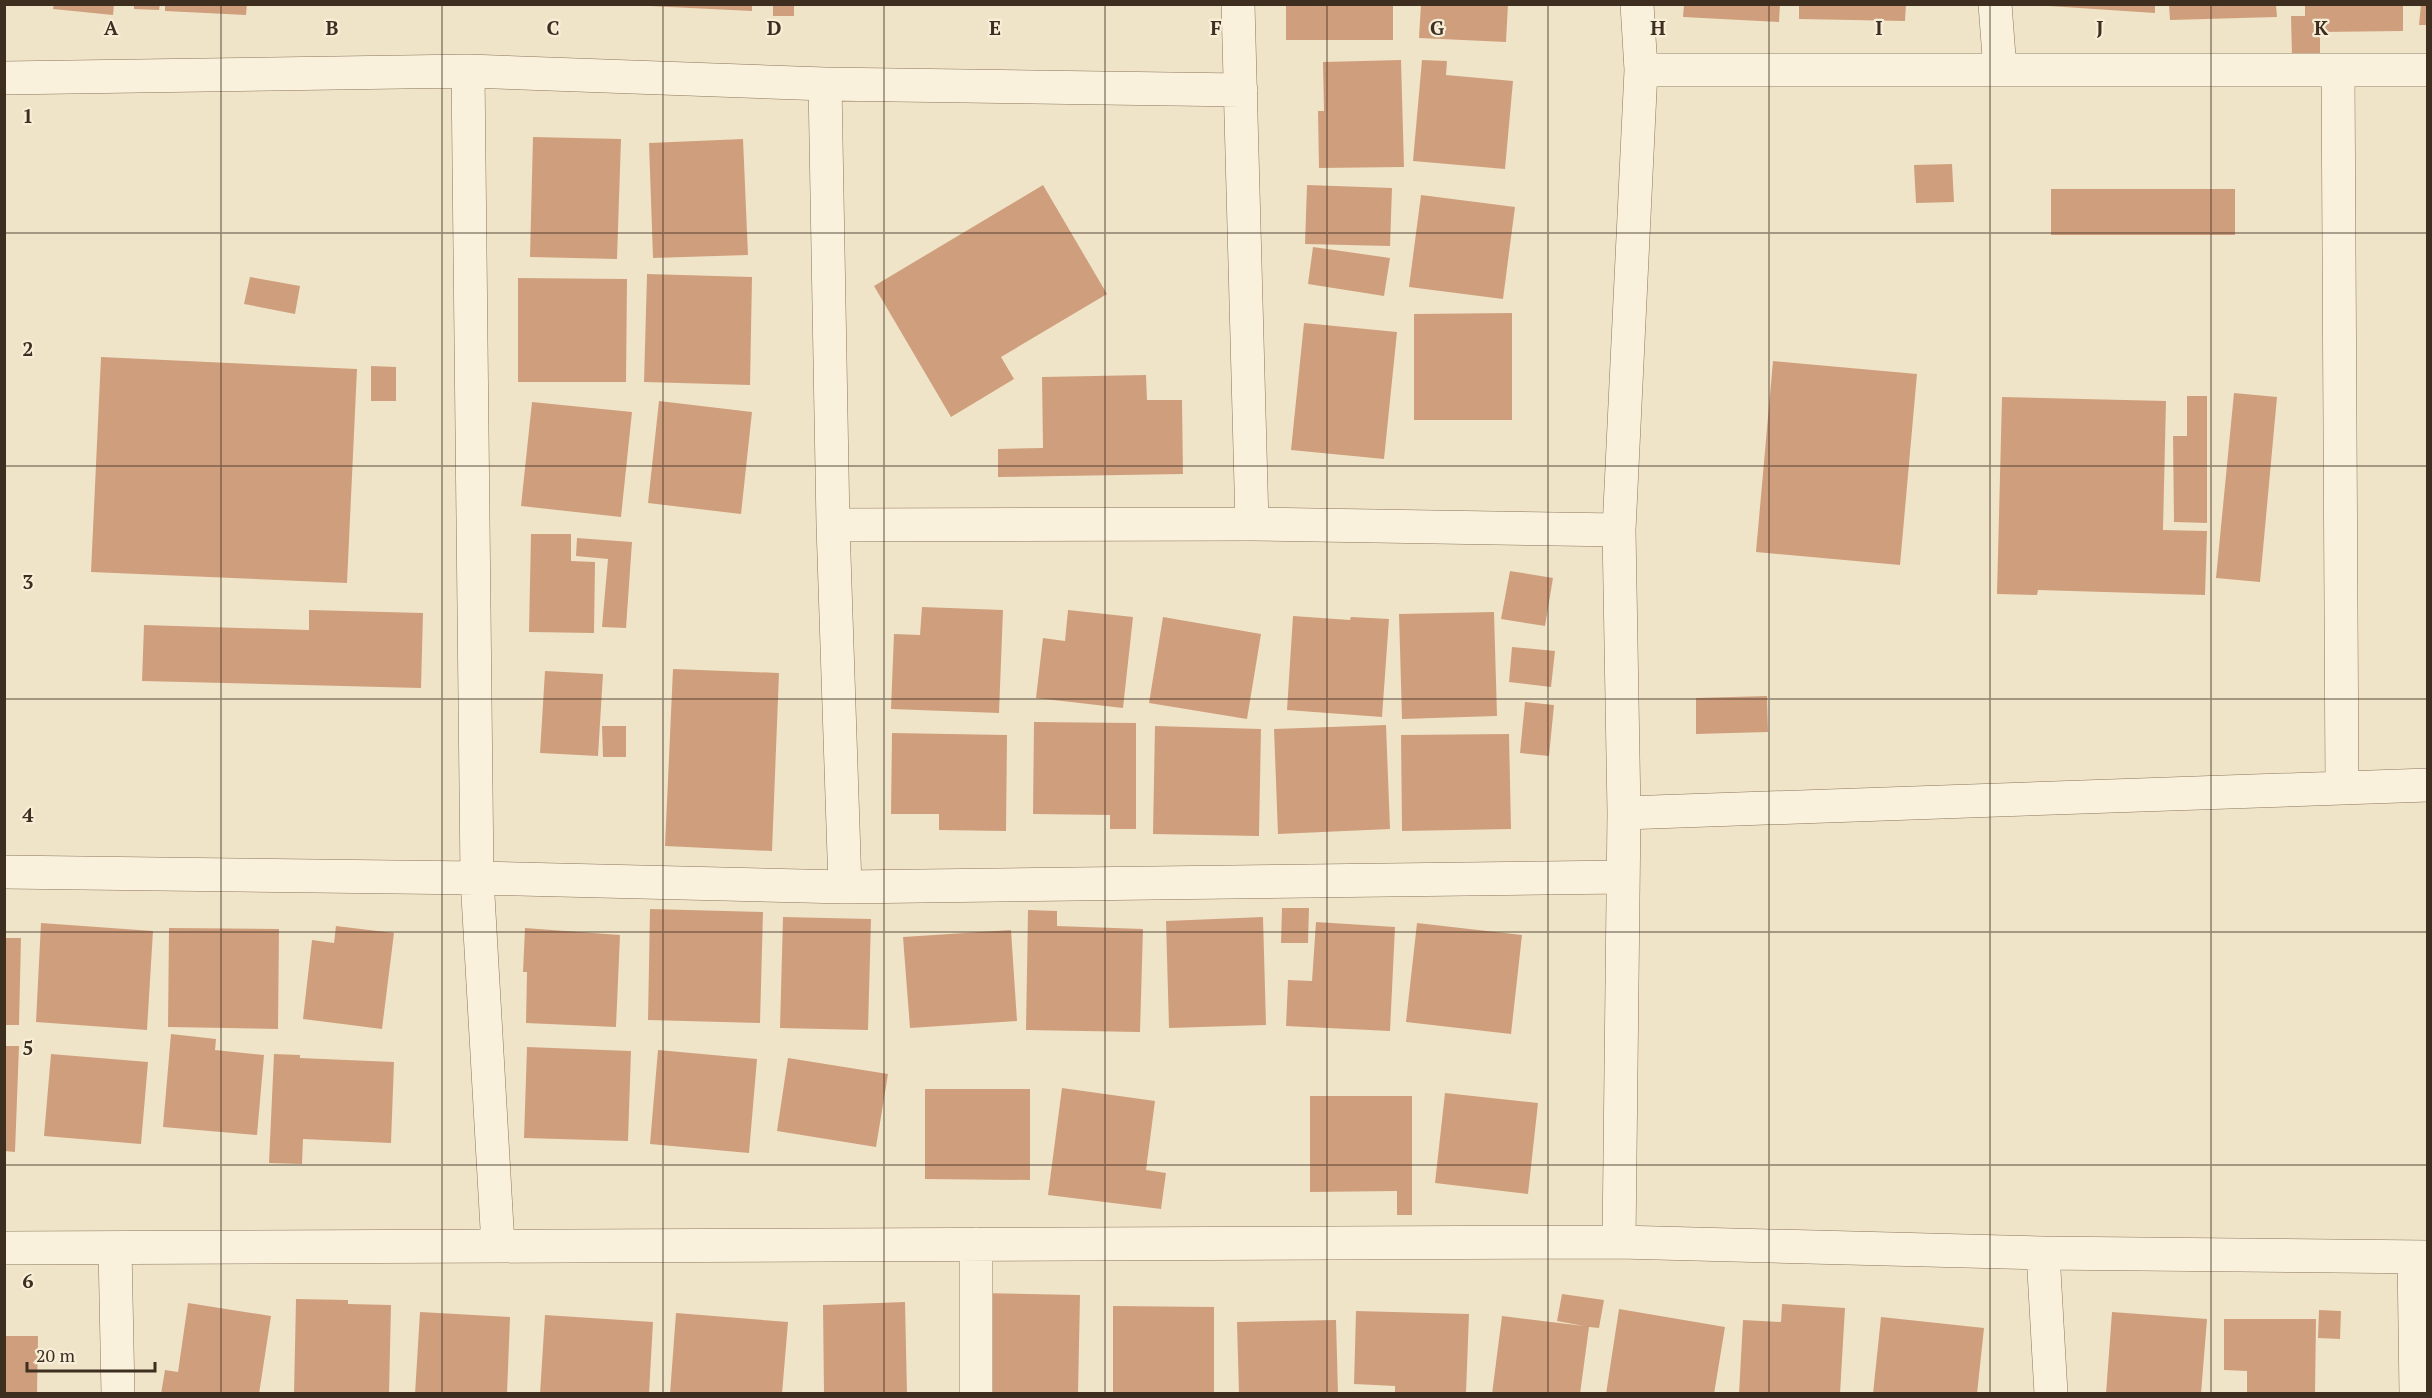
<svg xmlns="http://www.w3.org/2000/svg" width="2432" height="1398" font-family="'PT Serif',serif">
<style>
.building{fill:#cf9f7d}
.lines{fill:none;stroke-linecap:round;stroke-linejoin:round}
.street-casing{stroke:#8d765c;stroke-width:34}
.street{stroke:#faf1dc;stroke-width:33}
.grid{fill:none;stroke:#3d2e20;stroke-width:1.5;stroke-opacity:0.55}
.grid-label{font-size:20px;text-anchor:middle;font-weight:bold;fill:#3d2e20;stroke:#f7eed8;stroke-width:4.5;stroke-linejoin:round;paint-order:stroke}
</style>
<rect width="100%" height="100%" fill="#f0e4c8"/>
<path class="building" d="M54,4H114L113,15L53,9Z
M134,4H160L159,10L134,9Z
M165,4H247L246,15L165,11Z
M649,4H752V11L649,6Z
M773,4H794V16H773Z
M1286,4H1393V40H1286Z
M1421,4H1508L1506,42L1419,38Z
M1684,4H1780L1779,22L1683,17Z
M1799,4H1906L1905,21L1799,19Z
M2049,4H2155V13L2049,6Z
M2169,4H2276L2277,17L2170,20Z
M2305,4H2403V31L2320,32V57H2292L2291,16H2305Z
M2421,4H2428V25H2419Z
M1401,60L1404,167L1319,168L1318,111H1324L1323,62Z
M1422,60L1447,61L1446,75L1513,81L1505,169L1413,161Z
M533,137L621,139L617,259L530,257Z
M743,139L748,255L653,258L649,143Z
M1952,164L1954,202L1916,203L1914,165Z
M1043,185L1107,294L1001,357L1014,379L951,417L874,286Z
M1307,185L1392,188L1390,246L1305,244Z
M2051,189H2235V235H2051Z
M1421,195L1515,207L1503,299L1409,287Z
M1313,247L1390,258L1384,296L1308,284Z
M647,274L752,277L750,385L644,382Z
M250,277L300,286L295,314L244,304Z
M518,278L627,279L626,382H518Z
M1512,313V420H1414V314Z
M1304,323L1397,332L1384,459L1291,450Z
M101,357L357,369L347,583L91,572Z
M1773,361L1917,374L1900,565L1756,552Z
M371,366L396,367V401H371Z
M1146,375L1147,400H1182L1183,474L998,477V449L1043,448L1042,377Z
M2234,393L2277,397L2260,582L2216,578Z
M2187,396H2207V523L2174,522L2173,436H2187Z
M2002,397L2166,401L2163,530L2207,531L2205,595L2038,590L2037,595L1997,594Z
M659,401L752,412L741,514L648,503Z
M532,402L632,412L621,517L521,506Z
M531,534H571V561L595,562L594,633L529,632Z
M577,538L632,542L626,628L602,627L608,559L576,556Z
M1510,571L1553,578L1545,626L1501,619Z
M922,607L1003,610L999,713L891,709L894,634L920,635Z
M309,610L423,613L421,688L142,681L144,625L309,630Z
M1068,610L1133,617L1123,708L1036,698L1043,638L1065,641Z
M1494,612L1497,716L1402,719L1399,614Z
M1293,616L1350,620L1351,617L1389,619L1382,717L1287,710Z
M1163,617L1261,634L1247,719L1149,703Z
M1512,647L1555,651L1551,687L1509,682Z
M673,669L779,673L772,851L665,846Z
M545,671L603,674L598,756L540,753Z
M1767,696L1768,732L1696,734V698Z
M1525,702L1554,705L1549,756L1520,753Z
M1034,722L1136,723V829H1110V815L1033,814Z
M1386,725L1390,829L1278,834L1274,729Z
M602,726H626V757H603Z
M1155,726L1261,729L1259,836L1153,834Z
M892,733L1007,735L1006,831L939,830V814H891Z
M1509,734L1511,829L1402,831L1401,735Z
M1282,908H1309L1308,943H1281Z
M650,909L763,912L760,1023L648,1020Z
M1028,910L1057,911V926L1143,929L1140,1032L1026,1030Z
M783,917L871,919L868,1030L780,1028Z
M1263,917L1266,1025L1169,1028L1166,921Z
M1316,922L1395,927L1390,1031L1286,1026L1288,980L1312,981Z
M41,923L153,931L147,1030L36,1022Z
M1417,923L1522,935L1511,1034L1406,1022Z
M336,926L394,933L382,1029L303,1019L312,940L334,943Z
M169,928L279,929L278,1029L168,1027Z
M525,928L620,935L616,1027L526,1023L527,972H523Z
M1011,930L1017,1021L910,1028L903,937Z
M4,938H21L19,1025H4Z
M171,1034L216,1039L215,1050L264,1055L257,1135L163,1127Z
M4,1046H19L15,1152L4,1151Z
M527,1047L631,1051L628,1141L524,1138Z
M658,1050L757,1059L749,1153L650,1144Z
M51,1054L148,1062L141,1144L44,1136Z
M274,1054L300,1055V1058L394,1062L391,1143L303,1139L302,1164L269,1163Z
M788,1058L888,1074L876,1147L777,1131Z
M1062,1088L1155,1101L1146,1170L1166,1173L1161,1209L1048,1195Z
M925,1089H1030V1180L925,1179Z
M1445,1093L1538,1103L1528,1194L1435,1183Z
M1310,1096H1412V1215H1397V1191L1310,1192Z
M981,1293L1080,1295L1078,1394H979Z
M1562,1294L1604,1300L1599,1328L1589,1327L1580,1394H1492L1502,1316L1584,1326L1557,1321Z
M296,1299L348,1300V1304L391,1305L389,1394H294Z
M905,1302L907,1394H824L823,1305Z
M188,1303L271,1316L259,1394H161L165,1370L178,1372Z
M1782,1304L1845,1308L1840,1394H1739L1743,1320L1781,1322Z
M1113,1306L1214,1307V1394H1113Z
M1619,1309L1725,1327L1714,1394H1606Z
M2319,1310L2341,1311L2340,1339L2318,1338Z
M1356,1311L1469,1314L1466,1394H1395V1386L1354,1384Z
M420,1312L510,1317L507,1394H415Z
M2112,1312L2207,1319L2201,1394H2106Z
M676,1313L788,1322L782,1394H670Z
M545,1315L653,1322L649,1394H540Z
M1881,1317L1984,1328L1977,1394H1873Z
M2224,1319H2316L2315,1394H2247V1371L2224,1370Z
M1336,1320L1338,1394H1239L1237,1322Z
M4,1336H38L37,1394H4Z"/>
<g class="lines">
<defs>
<path id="street" d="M1238,4L1252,524
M1995,4L2000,70
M1641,70H2428
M2338,70L2342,786
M468,71L477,878L498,1246
M4,78L468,71L825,84L1241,90
M825,84L833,525L845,887
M833,525L1252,524L1619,530
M1624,813L2428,785
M4,872L477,878L845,887L1623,877
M1619,1242L1624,813L1619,530L1641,70L1637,4
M4,1248L1619,1242L2043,1253L2428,1257
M115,1248L118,1394
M2043,1253L2051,1394
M2414,1257L2416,1394
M976,1394V1244"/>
</defs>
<use href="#street" class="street-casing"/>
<use href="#street" class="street"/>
</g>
<path class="grid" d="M221,4V1394M442,4V1394M663,4V1394M884,4V1394M1105,4V1394M1327,4V1394M1548,4V1394M1769,4V1394M1990,4V1394M2211,4V1394M4,233H2428M4,466H2428M4,699H2428M4,932H2428M4,1165H2428"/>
<g class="grid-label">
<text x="111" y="35">A</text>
<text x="332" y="35">B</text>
<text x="553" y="35">C</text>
<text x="774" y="35">D</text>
<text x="995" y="35">E</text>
<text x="1216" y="35">F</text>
<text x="1437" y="35">G</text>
<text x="1658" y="35">H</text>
<text x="1879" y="35">I</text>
<text x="2100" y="35">J</text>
<text x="2321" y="35">K</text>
<text x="28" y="123">1</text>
<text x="28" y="356">2</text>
<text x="28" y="589">3</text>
<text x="28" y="822">4</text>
<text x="28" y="1055">5</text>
<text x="28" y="1288">6</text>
</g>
<rect width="2432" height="1398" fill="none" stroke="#3d2e20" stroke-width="12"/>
<path d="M27 1362v9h128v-9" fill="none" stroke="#3d2e20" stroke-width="3"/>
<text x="36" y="1362" font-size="18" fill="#3d2e20" stroke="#f7eed8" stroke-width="4.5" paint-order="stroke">20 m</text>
</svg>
